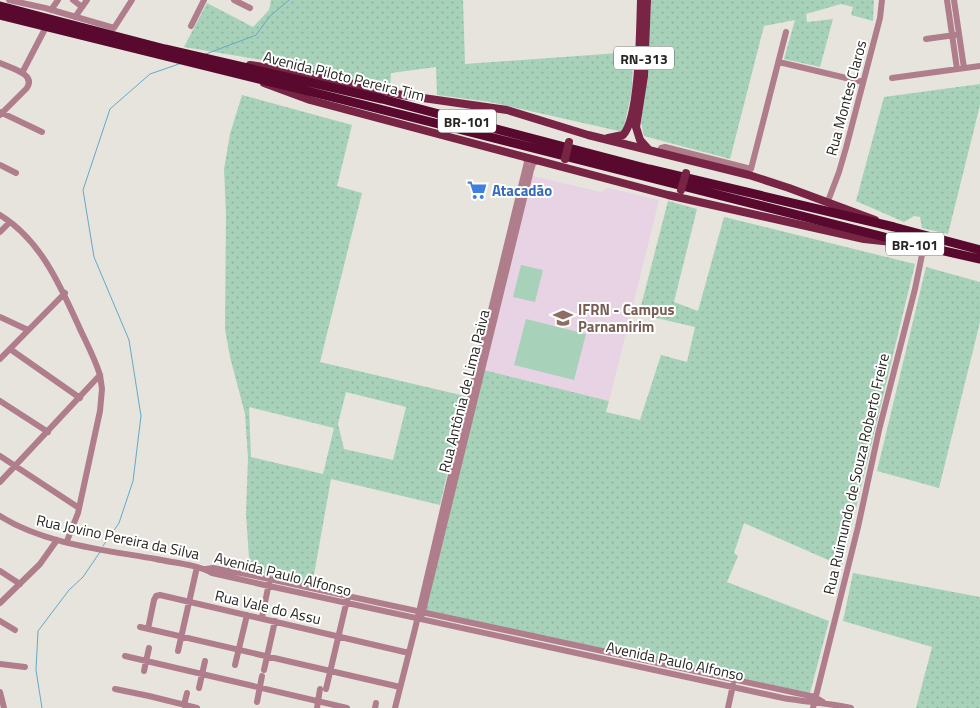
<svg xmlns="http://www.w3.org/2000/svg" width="980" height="708" font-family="'Titillium Web',sans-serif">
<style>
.education{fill:#e7d3e3}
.grass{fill:url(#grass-dots);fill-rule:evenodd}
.park{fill:#a7d2b9}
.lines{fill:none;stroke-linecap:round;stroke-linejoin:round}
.stream{stroke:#63aac6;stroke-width:1}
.minor{stroke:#af7d8b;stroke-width:6}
.major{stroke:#782444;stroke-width:8}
.highway{stroke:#59092d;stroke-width:9}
.major-bridge{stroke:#782444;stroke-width:8}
.labels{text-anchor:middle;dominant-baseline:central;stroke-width:4;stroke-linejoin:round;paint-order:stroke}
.shield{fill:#fff;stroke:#686866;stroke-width:1}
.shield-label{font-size:14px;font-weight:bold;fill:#282724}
.street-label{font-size:15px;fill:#282724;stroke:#fff}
.shop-label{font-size:15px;font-weight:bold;fill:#366cbe;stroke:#fff;text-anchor:start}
.education-label{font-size:15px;font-weight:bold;fill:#785e54;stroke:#fff;text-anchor:start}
</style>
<defs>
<pattern id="grass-dots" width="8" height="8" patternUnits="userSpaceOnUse" patternTransform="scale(1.25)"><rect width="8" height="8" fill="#a7d2b9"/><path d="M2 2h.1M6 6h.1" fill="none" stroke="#90b49f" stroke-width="1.8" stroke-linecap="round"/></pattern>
</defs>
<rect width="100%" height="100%" fill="#e6e4dc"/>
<path class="education" d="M532,176L601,192L608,188L659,200L609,401L484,370Z"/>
<path class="grass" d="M271,0H463L465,64L633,52L632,90L623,132L490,102L437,95L436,67L391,73L390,89L268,61L184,47L207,3L253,27L269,10Z
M651,0H874L873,21L851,15L853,7L841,4L806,14L807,22L833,19L820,67L784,59L795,20L764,26L730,159L644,136L641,122L649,49Z
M980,84V105L948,234L922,228L920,217L914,216L904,222L856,201L884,97Z
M242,95L352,125L337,186L362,193L320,362L465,396L440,505L331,479L312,586L250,572L246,514L248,458L245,414L230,357L225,329L226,214L224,169L230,134ZM346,392L406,407L393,460L344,449L338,424ZM249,407L334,428L323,474L251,457Z
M668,201L697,209L674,302L698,311L724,217L915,264L842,566L744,523L734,553L738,556L727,582L829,621L810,693L425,611L484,370L609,401L606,412L640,420L661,355L687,362L695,327L639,314Z
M926,267L980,282V322L939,488L877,471Z
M853,573L980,597V708H916L932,647L843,621Z"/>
<path class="park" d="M521,265L543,270L535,302L513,297Z
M526,319L586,334L574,380L514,365Z"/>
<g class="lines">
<path class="stream" d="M206,54L256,35L270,16L289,0
M103,546L119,523L133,481L141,416L129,340L94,257L83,190L110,109L150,74L179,64
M42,708L36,670L38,631L69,590L83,577L100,552"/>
<path class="minor" d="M9,0L45,8L114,28L132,0
M73,0L82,7
M234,0L250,8
M947,0L957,69
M954,0L964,68
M51,10L58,0
M75,17L87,0
M191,26L204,0
M926,39L955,35
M779,62L863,82
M0,63C10,68 38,74 26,89L0,115
M22,73L46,27
M892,78L980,66
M0,112L42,132
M660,152L661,148L665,147L751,169L786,32
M0,165L16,173
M828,201L839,172L846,148L880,18L882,0
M0,215C41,240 61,287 80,329C87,344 95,359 100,375L102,389L100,411L78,513L67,541
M0,232L10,222
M0,317L28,330
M10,349L80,398
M0,359L65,293
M0,401L48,432
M0,456L79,508
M0,482L100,375
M0,516C44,544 105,550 156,559C174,563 195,564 212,573L269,586L783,698C806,702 828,703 851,708
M206,569L213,568L246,574L815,697L823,702
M0,571L20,584
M0,603L40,564L57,540
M422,615L531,170L533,164L538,160
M262,617L269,583
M0,621L15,630
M140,627L400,687
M148,629L154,600L156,596L160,595L409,653
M178,651L197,567
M125,656L347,708
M0,664L25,667
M235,665L247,615
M264,670L275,621
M144,671L149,648
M199,688L205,661
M115,689L149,696L197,708
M326,689L347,600
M0,692L4,708
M257,702L262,676
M184,705L187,693
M317,708L320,689
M375,708L376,703
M395,708L415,629L450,479L527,162L525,157
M728,708L733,685
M813,708L858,527L879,430L915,289L924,245"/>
<path class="major" d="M647,0L644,76L636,127L640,140L649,150
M250,65L299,72L402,95L507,110L588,135L749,175L789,188L875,220
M264,83L310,100L668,195L864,239L892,242
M608,138L623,135C640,117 640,27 641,0"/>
<path class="highway" d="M0,6L165,49L382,99L649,169L894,227L980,250
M0,15L344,100L904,242L980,259"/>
<path class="major-bridge" d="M565,159L569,142
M681,190L686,173"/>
</g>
<defs>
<symbol id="supermarket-bare" viewBox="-9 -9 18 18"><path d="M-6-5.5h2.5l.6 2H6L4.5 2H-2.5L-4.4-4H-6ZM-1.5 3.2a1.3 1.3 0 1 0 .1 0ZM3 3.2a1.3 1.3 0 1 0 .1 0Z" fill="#3f7fe0" stroke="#fff" stroke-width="2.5" paint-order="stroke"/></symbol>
<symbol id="university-bare" viewBox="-9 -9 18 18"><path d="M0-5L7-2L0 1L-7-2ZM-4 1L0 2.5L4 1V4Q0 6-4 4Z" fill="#8d6e63" stroke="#fff" stroke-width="2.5" paint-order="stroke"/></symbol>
</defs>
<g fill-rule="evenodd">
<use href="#supermarket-bare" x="463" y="176" width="28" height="28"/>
<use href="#university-bare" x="549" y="304" width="28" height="28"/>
</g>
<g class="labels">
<g class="shield">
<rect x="614" y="46.5" width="60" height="23" rx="4"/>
<rect x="438" y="109.5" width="58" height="23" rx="4"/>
<rect x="886" y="232.5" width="58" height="23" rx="4"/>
</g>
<g class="shield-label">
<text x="644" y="58">RN-313</text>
<text x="467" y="121">BR-101</text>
<text x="915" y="244">BR-101</text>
</g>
<g class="street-label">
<text transform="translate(344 76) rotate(14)">Avenida Piloto Pereira Tim</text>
<text transform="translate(846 98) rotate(-75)">Rua Montes Claros</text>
<text transform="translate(464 391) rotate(-76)">Rua Antônia de Lima Paiva</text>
<text transform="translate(856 474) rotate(-77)">Rua Ruimundo de Souza Roberto Freire</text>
<text transform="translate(118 537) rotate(12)">Rua Jovino Pereira da Silva</text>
<text transform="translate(283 574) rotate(14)">Avenida Paulo Alfonso</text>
<text transform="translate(268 607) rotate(13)">Rua Vale do Assu</text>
<text transform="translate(675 661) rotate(12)">Avenida Paulo Alfonso</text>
</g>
<g class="shop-label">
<text x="492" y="190">Atacadão</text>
</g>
<g class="education-label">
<text x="578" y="309">IFRN - Campus<tspan x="578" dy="17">Parnamirim</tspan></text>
</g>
</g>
</svg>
